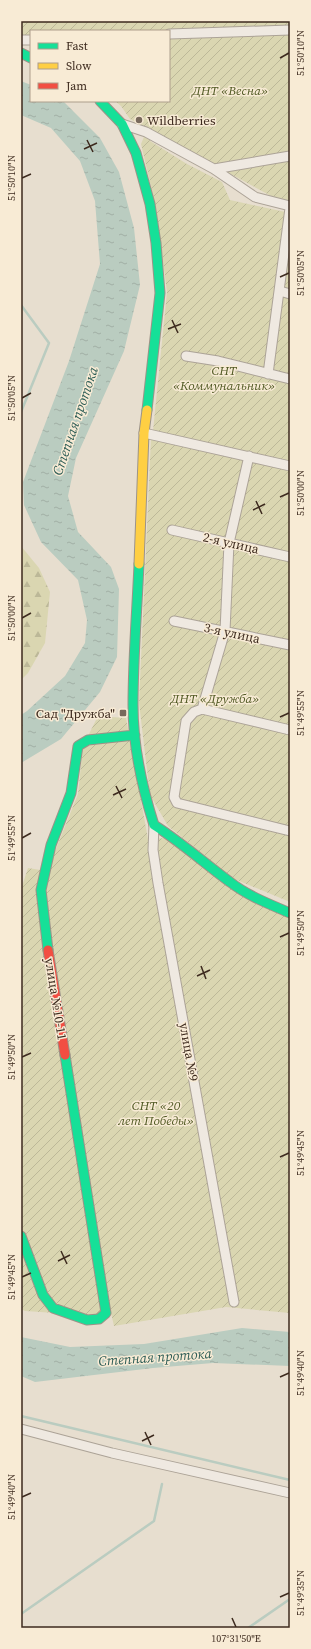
<svg xmlns="http://www.w3.org/2000/svg" width="311" height="1649" font-family="'Source Serif 4',serif">
<style>
.forest{fill:url(#forest-firs)}
.garden{fill:url(#garden-furrows)}
.water{fill:url(#water-ripples)}
.lines{fill:none;stroke-linecap:round;stroke-linejoin:round}
.stream{stroke:#baccc0;stroke-width:2.5}
.street-casing{stroke:#aca397;stroke-width:11}
.fast-casing{stroke:#9c9388;stroke-width:11}
.slow-casing{stroke:#9c9388;stroke-width:11}
.jam-casing{stroke:#9c9388;stroke-width:11}
.street{stroke:#efe9e1;stroke-width:9}
.fast{stroke:#16e098;stroke-width:9}
.slow{stroke:#ffcf43;stroke-width:9}
.jam{stroke:#f24e42;stroke-width:9}
.ticks{fill:none;stroke:#3d2a1e;stroke-width:1.5}
.poi-dot{fill:#78695c;stroke:#f8ebd5;stroke-width:1.5}
.labels{text-anchor:middle;dominant-baseline:central;stroke-width:3;stroke-linejoin:round;paint-order:stroke}
.park-label{font-size:13px;font-style:italic;fill:#515a24;stroke:#f8ebd5}
.poi-label{font-size:13px;fill:#3d2a1e;stroke:#f8ebd5;text-anchor:start}
.street-label{font-size:13px;fill:#3d2a1e;stroke:#f8ebd5}
.water-label{font-size:14px;font-style:italic;fill:#2d5d56;stroke:#f8ebd5}
.neatline{fill:none;stroke:#3d2a1e;stroke-width:1.5}
.ticks-label{font-size:10px;text-anchor:middle;fill:#3d2a1e}
</style>
<defs>
<pattern id="forest-firs" width="22" height="20" patternUnits="userSpaceOnUse"><rect width="22" height="20" fill="#dad6b1"/><path d="M5 1l3.5 6h-7zM16 11l3.5 6h-7z" fill="#bcb898"/></pattern>
<pattern id="garden-furrows" width="10" height="10" patternUnits="userSpaceOnUse"><rect width="10" height="10" fill="#dad6b1"/><path d="M-1 1l2-2M0 10L10 0M9 11l2-2" fill="none" stroke="#bcb898"/></pattern>
<pattern id="water-ripples" width="26" height="14" patternUnits="userSpaceOnUse"><rect width="26" height="14" fill="#baccc0"/><path d="M2 4q2-2 4 0t4 0M15 11q2-2 4 0t4 0" fill="none" stroke="#a1afa5"/></pattern>
</defs>
<rect width="100%" height="100%" fill="#e7decf"/>
<path class="forest" d="M21,546L39,568L50,592L45,643L28,673L21,680Z"/>
<path class="garden" d="M21,21H290V201L271,196L130,119L121,106L115,101H169V31H31V37L21,36Z
M146,132L150,141L187,164L222,182L230,200L290,213V461L153,431L167,292L156,208L141,144Z
M151,438L290,470V902L232,878L168,826L150,795L139,703Z
M98,716L126,718L148,839L166,838L290,919V1313L226,1307L114,1326L111,1313L100,1316L25,1311L21,1309V889L28,868L47,871L78,794L83,746Z"/>
<path class="water" d="M21,81L31,85V101H63L100,138L119,172L134,228L140,285L124,351L76,458L68,496L78,532L111,567L119,589L117,657L100,692L61,739L21,763V715L27,711L65,676L85,643L87,620L78,580L41,542L24,505L23,482L69,361L100,264L95,201L80,161L51,128L21,115Z
M242,1328L290,1332V1366L213,1363L153,1368L35,1382L21,1376V1337L70,1347L144,1344Z"/>
<g class="lines">
<path class="stream" d="M21,305L49,343L21,412
M21,1416L290,1480
M21,1614L154,1521L162,1484
M248,1628L290,1599"/>
<defs>
<path id="street" d="M169,34L290,30
M21,40H31
M122,124L146,132L214,169L290,156
M214,169L255,197L290,206
M280,291L290,294
M186,356L218,361L290,379
M268,374L290,208
M144,433L290,466
M249,456L229,543L225,631L202,709L194,712L186,721L174,797L177,803L290,831
M172,530L290,557
M174,621L290,645
M202,709L290,730
M154,825L153,850L158,883L234,1302
M21,1429L112,1453L290,1493"/>
<path id="fast" d="M21,53L31,58
M100,101L122,124L136,153L150,204L156,243L160,293L147,410
M139,564C137,611 133,658 133,705C133,745 142,787 154,825C181,842 204,863 230,882C248,896 269,904 290,913
M48,950L41,890L51,845L71,793L78,746L88,740L135,735
M21,1236L43,1295L53,1308L87,1320L99,1319L106,1313L65,1055"/>
<path id="slow" d="M139,564L144,433L147,410"/>
<path id="jam" d="M48,950L65,1055"/>
</defs>
<use href="#street" class="street-casing"/>
<use href="#fast" class="fast-casing"/>
<use href="#slow" class="slow-casing"/>
<use href="#jam" class="jam-casing"/>
<use href="#street" class="street"/>
<use href="#fast" class="fast"/>
<use href="#slow" class="slow"/>
<use href="#jam" class="jam"/>
</g>
<path class="ticks" d="M280,58L289,53M87,140L93,152M84,149L97,143M22,178L31,174M280,277L289,273M172,320L178,333M168,329L181,324M22,398L31,393M280,497L289,493M256,501L262,514M253,510L265,504M22,618L31,613M280,717L289,713M116,786L122,798M113,795L126,789M22,838L31,833M280,937L289,933M201,966L206,979M197,976L210,970M22,1057L31,1053M280,1157L289,1153M61,1251L67,1264M58,1261L70,1255M22,1277L31,1273M280,1377L289,1373M145,1432L151,1445M142,1441L154,1435M22,1497L31,1493M280,1597L289,1593M232,1618L236,1627"/>
<g class="poi-dot">
<circle cx="139" cy="120" r="4"/>
<rect x="119" y="709" width="8" height="8" rx="2"/>
</g>
<g class="labels">
<g class="park-label">
<text x="230" y="90">ДНТ «Весна»</text>
<text x="224" y="370">СНТ<tspan x="224" dy="15">«Коммунальник»</tspan></text>
<text x="215" y="698">ДНТ «Дружба»</text>
<text x="156" y="1105">СНТ «20<tspan x="156" dy="15">лет Победы»</tspan></text>
</g>
<g class="poi-label">
<text x="147" y="120">Wildberries</text>
<text x="115" y="713" text-anchor="end">Сад "Дружба"</text>
</g>
<g class="street-label">
<text transform="translate(231 543) rotate(13)">2-я улица</text>
<text transform="translate(232 633) rotate(12)">3-я улица</text>
<text transform="translate(56 999) rotate(81)">улица №10-11</text>
<text transform="translate(189 1052) rotate(80)">улица №9</text>
</g>
<g class="water-label">
<text transform="translate(75 421) rotate(-71)">Степная протока</text>
<text transform="translate(155 1357) rotate(-4)">Степная протока</text>
</g>
</g>
<rect width="311" height="1649" fill="none" stroke="#f8ebd5" stroke-width="44"/>
<rect x="30" y="30" width="140" height="72" fill="#f8ebd5" stroke="#ad9e8c"/>
<rect x="38" y="43" width="20" height="6" fill="#16e098" stroke="#ad9e8c"/>
<text x="66" y="50" font-size="12" fill="#3d2a1e">Fast</text>
<rect x="38" y="63" width="20" height="6" fill="#ffcf43" stroke="#ad9e8c"/>
<text x="66" y="70" font-size="12" fill="#3d2a1e">Slow</text>
<rect x="38" y="83" width="20" height="6" fill="#f24e42" stroke="#ad9e8c"/>
<text x="66" y="90" font-size="12" fill="#3d2a1e">Jam</text>
<rect x="22" y="22" width="267" height="1605" class="neatline"/>
<g class="ticks-label">
<text transform="translate(300 53) rotate(-90)" y="4">51°50'10"N</text>
<text transform="translate(11 178) rotate(-90)" y="4">51°50'10"N</text>
<text transform="translate(300 273) rotate(-90)" y="4">51°50'05"N</text>
<text transform="translate(11 398) rotate(-90)" y="4">51°50'05"N</text>
<text transform="translate(300 493) rotate(-90)" y="4">51°50'00"N</text>
<text transform="translate(11 618) rotate(-90)" y="4">51°50'00"N</text>
<text transform="translate(300 713) rotate(-90)" y="4">51°49'55"N</text>
<text transform="translate(11 838) rotate(-90)" y="4">51°49'55"N</text>
<text transform="translate(300 933) rotate(-90)" y="4">51°49'50"N</text>
<text transform="translate(11 1057) rotate(-90)" y="4">51°49'50"N</text>
<text transform="translate(300 1153) rotate(-90)" y="4">51°49'45"N</text>
<text transform="translate(11 1277) rotate(-90)" y="4">51°49'45"N</text>
<text transform="translate(300 1373) rotate(-90)" y="4">51°49'40"N</text>
<text transform="translate(11 1497) rotate(-90)" y="4">51°49'40"N</text>
<text transform="translate(300 1593) rotate(-90)" y="4">51°49'35"N</text>
<text x="236" y="1642">107°31'50"E</text>
</g>
</svg>
